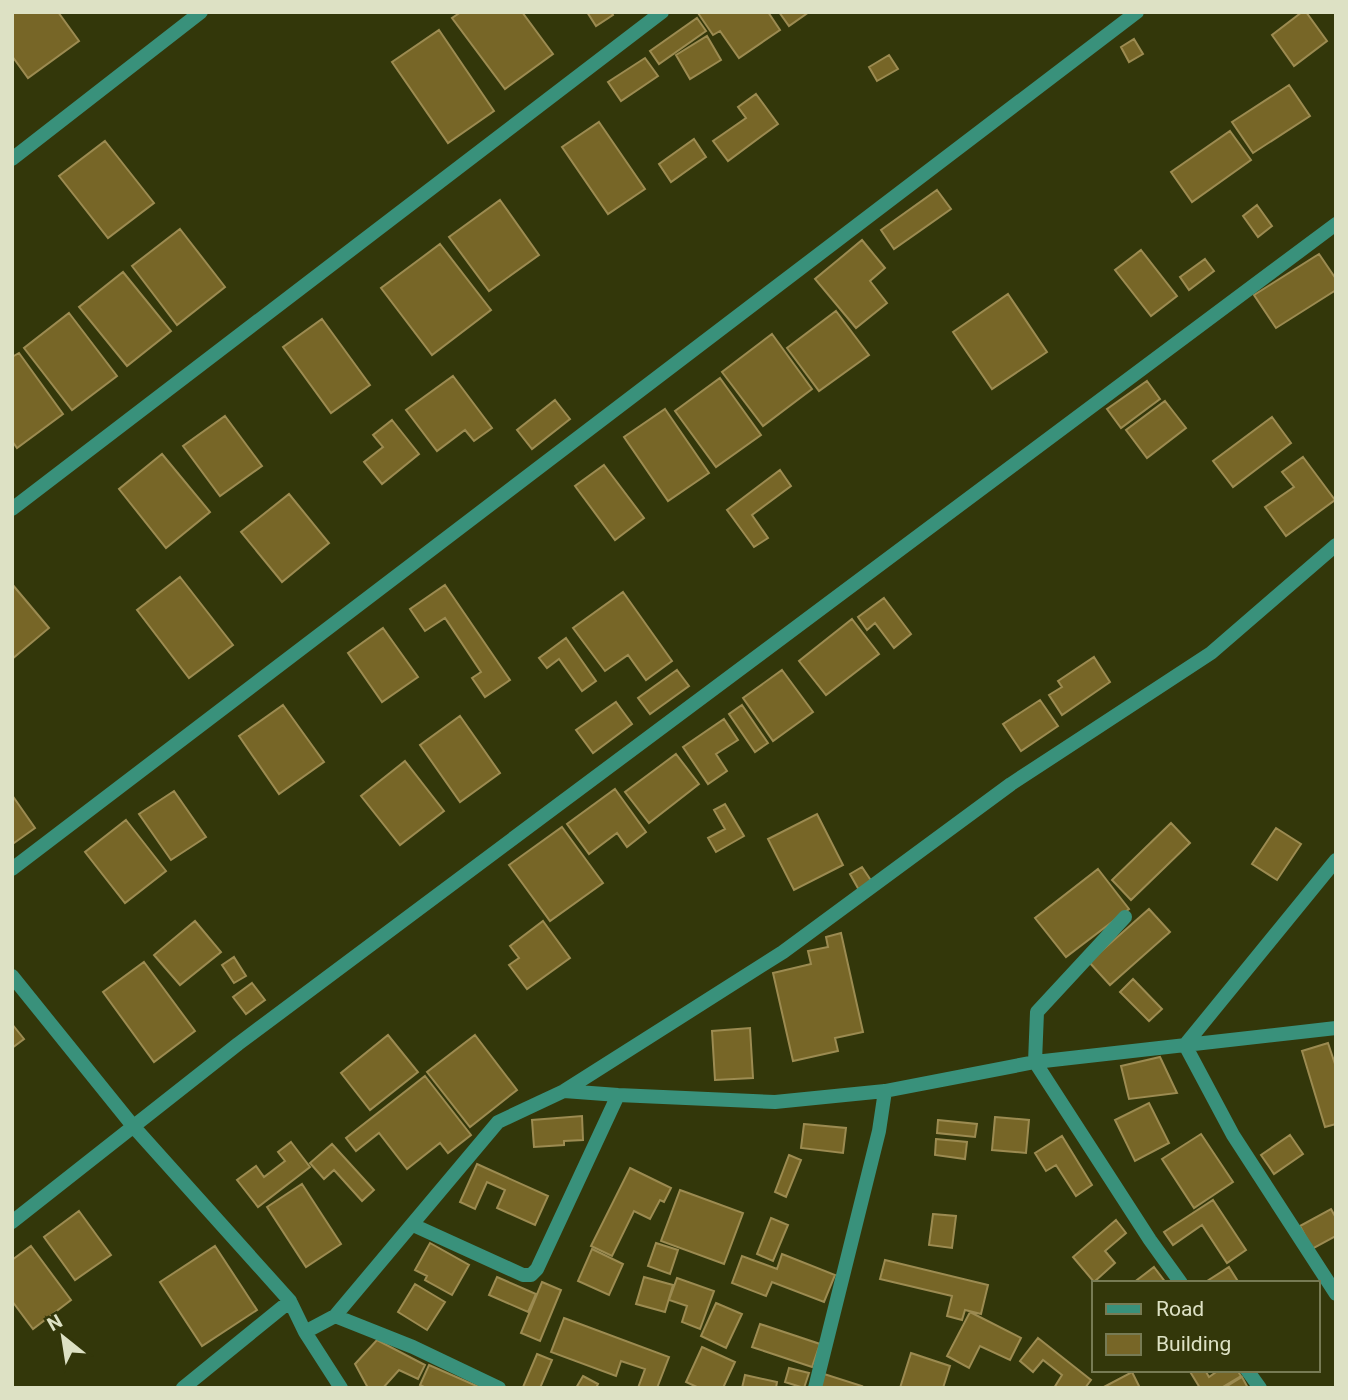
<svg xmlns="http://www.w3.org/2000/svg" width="1348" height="1400" font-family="Roboto,sans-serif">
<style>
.building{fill:#776627;stroke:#9c8b51;stroke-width:2}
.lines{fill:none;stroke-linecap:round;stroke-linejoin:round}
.minor{stroke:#39917b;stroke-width:14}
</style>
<rect width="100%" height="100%" fill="#33370a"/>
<path class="building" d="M12,12H58L79,41L28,78L12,56Z
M461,12H522L553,54L505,89L452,18Z
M587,12H611L613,15L596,26Z
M700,12H768L780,30L739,58L720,31L713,35L698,13Z
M779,12H809L789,26Z
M1302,12H1306L1327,41L1294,66L1272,35Z
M697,18L706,31L659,64L650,51Z
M439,30L494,111L448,143L392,62Z
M707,36L721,60L690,79L676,55Z
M1134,39L1143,54L1129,62L1121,47Z
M889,55L898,69L877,81L869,67Z
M645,58L658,76L621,101L608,82Z
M1289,85L1310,116L1253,153L1232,122Z
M756,94L778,124L728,161L713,141L746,118L738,107Z
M599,122L645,189L608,214L562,147Z
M1230,131L1251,160L1192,202L1171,172Z
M694,139L706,157L671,182L659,164Z
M105,141L154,203L108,238L59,176Z
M937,190L951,209L894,249L881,230Z
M500,200L539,255L489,291L449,237Z
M1257,205L1272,226L1258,237L1243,216Z
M180,229L225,287L177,325L132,266Z
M862,240L885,268L870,281L887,303L856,328L815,279Z
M440,244L491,310L432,355L381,288Z
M1141,250L1177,296L1151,316L1115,270Z
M1319,254L1336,279V290L1276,328L1254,295Z
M1205,259L1214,271L1189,290L1180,277Z
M123,272L171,331L127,366L79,307Z
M1008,294L1047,352L992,389L953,332Z
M836,311L869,355L819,391L787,348Z
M69,313L117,376L72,410L24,348Z
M322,319L370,385L331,413L283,347Z
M772,334L812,389L763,426L722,372Z
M19,353L63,414L17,448L12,441V357Z
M453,376L492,428L474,441L465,430L437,451L406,410Z
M720,378L761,435L716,467L675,411Z
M1147,381L1160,399L1121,428L1107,409Z
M555,400L570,419L532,449L517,430Z
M1165,401L1186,428L1147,458L1126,430Z
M665,409L709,473L668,501L624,437Z
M225,416L262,466L220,496L183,446Z
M1272,417L1291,443L1233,487L1213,461Z
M392,420L419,454L382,484L364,462L383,447L373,435Z
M162,454L210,512L166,548L119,489Z
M1303,457L1335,500L1286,536L1265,507L1294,487L1282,472Z
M604,465L644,518L615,540L575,486Z
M780,470L791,486L752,515L768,538L754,547L727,510Z
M289,494L329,543L282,582L241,532Z
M180,577L233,645L189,678L137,610Z
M12,584L49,628L12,659Z
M445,585L510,680L485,697L472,678L481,672L445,618L425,631L410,609Z
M623,592L672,661L646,680L628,655L605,671L573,628Z
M884,598L911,634L894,648L875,623L867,630L858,617Z
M852,619L879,654L826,695L799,661Z
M383,628L418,677L382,702L348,653Z
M566,638L596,681L582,691L559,659L547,668L539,658Z
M1094,657L1110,682L1062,715L1049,695L1062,687L1058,681Z
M677,670L689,686L650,714L638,698Z
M782,670L813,712L773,741L743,698Z
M1040,700L1058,726L1021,751L1003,724Z
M616,702L632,724L593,753L576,730Z
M283,705L324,762L279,794L239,736Z
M742,705L768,743L755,752L729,714Z
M460,716L500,773L460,802L420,745Z
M724,719L738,740L716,754L727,771L708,784L683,747Z
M676,754L699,784L649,823L625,792Z
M405,761L444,811L400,845L361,796Z
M615,789L646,832L627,847L617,833L589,854L567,824Z
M174,791L206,837L171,860L139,814Z
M12,795L35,828L14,843L12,841Z
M725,804L744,836L716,852L708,838L725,829L714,810Z
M817,814L843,865L794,890L768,839Z
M126,820L166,871L125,903L85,852Z
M1171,823L1190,843L1131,900L1112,880Z
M562,827L603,883L550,921L509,865Z
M1276,828L1301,844L1277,880L1252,864Z
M862,867L872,882L859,890L850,874Z
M1098,869L1129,909L1066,957L1035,918Z
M1149,909L1170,932L1110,985L1089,962Z
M195,921L221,952L180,985L154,955Z
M543,921L570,958L527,989L509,965L519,958L510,946Z
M841,933L863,1032L835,1038L838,1051L793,1061L773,973L811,964L808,951L828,947L826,937Z
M234,957L246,976L234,983L222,965Z
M144,962L195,1031L154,1062L103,992Z
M1133,979L1162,1009L1149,1021L1120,992Z
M252,983L265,1000L246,1014L233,997Z
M12,1024L24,1039L12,1048Z
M750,1028L753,1078L715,1080L712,1031Z
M388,1035L418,1072L370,1110L341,1073Z
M475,1035L517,1090L470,1127L427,1072Z
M1328,1043L1336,1067V1124L1325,1127L1302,1051Z
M1160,1057L1177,1093L1129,1099L1121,1066Z
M425,1076L471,1135L448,1153L440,1143L407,1169L379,1133L356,1151L346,1138Z
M1149,1103L1169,1143L1135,1161L1115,1120Z
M582,1116L583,1140L564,1141V1145L534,1147L532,1120Z
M995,1117L1029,1120L1026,1153L992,1150Z
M938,1120L977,1124L975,1137L937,1133Z
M804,1124L846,1128L843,1153L801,1148Z
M1201,1134L1233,1182L1194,1208L1162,1159Z
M1290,1135L1303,1154L1274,1174L1261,1155Z
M1062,1136L1092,1185L1076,1196L1056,1165L1046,1171L1035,1153Z
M936,1139L967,1142L965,1159L935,1155Z
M291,1142L310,1167L258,1207L237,1180L256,1166L264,1177L285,1161L278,1152Z
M332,1144L374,1190L362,1201L334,1170L324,1179L310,1163Z
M789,1155L801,1160L786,1197L775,1192Z
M477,1164L548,1196L535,1225L497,1208L505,1190L487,1182L475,1209L460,1202Z
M630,1168L671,1188L664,1202L660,1200L650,1219L634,1211L612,1256L591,1246Z
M302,1184L341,1244L306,1267L267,1207Z
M680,1190L743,1213L724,1264L661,1241Z
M1213,1200L1246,1250L1227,1263L1202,1225L1173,1245L1164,1232Z
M1331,1209L1336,1218V1236L1312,1249L1300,1226Z
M79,1211L111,1255L75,1280L44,1237Z
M933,1214L956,1216L952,1248L929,1245Z
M771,1218L788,1225L773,1261L757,1254Z
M1116,1220L1126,1233L1105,1251L1115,1263L1094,1282L1073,1257Z
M430,1243L469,1265L452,1295L425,1280L427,1276L415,1270Z
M656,1243L678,1250L670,1274L648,1266Z
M31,1246L71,1300L33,1329L12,1301V1260Z
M215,1246L257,1310L202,1346L160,1282Z
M592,1249L623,1264L609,1295L578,1281Z
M782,1254L835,1275L824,1302L772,1282L766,1296L732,1283L742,1256L777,1269Z
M885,1260L988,1285L981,1314L965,1310L962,1320L947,1316L952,1296L880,1279Z
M1154,1267L1166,1283H1133Z
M1229,1267L1239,1283H1204Z
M497,1277L536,1294L528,1312L489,1295Z
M644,1277L673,1285L665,1312L636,1304Z
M677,1278L714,1291L700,1329L682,1322L687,1306L669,1300Z
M542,1282L561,1290L540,1341L521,1333Z
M415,1284L445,1302L427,1330L398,1312Z
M716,1303L742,1314L726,1348L701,1336Z
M970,1312L1021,1338L1010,1360L980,1346L969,1368L947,1356Z
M564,1318L669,1357L657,1388H638L645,1369L621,1361L616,1376L551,1352Z
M760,1324L820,1344L812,1367L752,1347Z
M1038,1338L1091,1380L1085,1388H1054L1062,1375L1043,1360L1033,1372L1020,1361Z
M377,1340L425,1365L418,1379L399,1370L383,1388H368L355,1364Z
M702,1347L735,1362L723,1388H699L686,1382Z
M911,1353L950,1366L943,1388H900Z
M537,1354L552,1360L540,1388H527L523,1387Z
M429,1365L479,1387V1388H426L420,1385Z
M789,1368L809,1373L804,1388L785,1382Z
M1189,1370H1205L1209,1377L1219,1370H1237L1241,1376L1221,1388H1200Z
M1132,1372L1140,1388H1102Z
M824,1374L862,1386L861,1388H819Z
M745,1375L777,1382L776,1388H742Z
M583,1376L598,1384L596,1388H576Z
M1242,1377L1248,1388H1224Z"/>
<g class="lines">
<path class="minor" d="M12,159L201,12
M12,509L662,12
M1336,860L1185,1045L1233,1135L1336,1294
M12,869L1137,12
M1125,917L1037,1012L1035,1062L1150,1240L1181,1283
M12,976L133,1126L290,1301L305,1332L341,1388
M564,1091L618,1095L775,1102L885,1091L1035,1062L1336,1028
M12,1222L238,1044L1336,224
M413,1225L523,1275H531L537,1269L618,1095
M335,1316L413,1347L499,1388
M305,1332L335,1316L498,1122L564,1091L783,952L1011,784L1211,653L1336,545
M1247,1370L1260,1388
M183,1388L290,1301
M815,1388L879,1131L885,1091"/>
</g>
<rect width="1348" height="1400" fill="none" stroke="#dde1c4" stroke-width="28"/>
<rect x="1092" y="1281" width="228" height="91" fill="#33370a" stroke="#777b54" stroke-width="2"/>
<rect x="1106" y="1304" width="35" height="10" fill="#39917b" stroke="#777b54" stroke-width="2"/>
<text x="1156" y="1316" font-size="21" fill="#dde1c4">Road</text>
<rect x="1106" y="1334" width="35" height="21" fill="#776627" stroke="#777b54" stroke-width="2"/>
<text x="1156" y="1351" font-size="21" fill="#dde1c4">Building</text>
<g transform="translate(63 1337) rotate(330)" stroke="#33370a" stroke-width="5" paint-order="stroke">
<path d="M0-5L12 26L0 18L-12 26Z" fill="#dde1c4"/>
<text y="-10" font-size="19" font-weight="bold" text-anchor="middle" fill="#dde1c4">N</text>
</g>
</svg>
